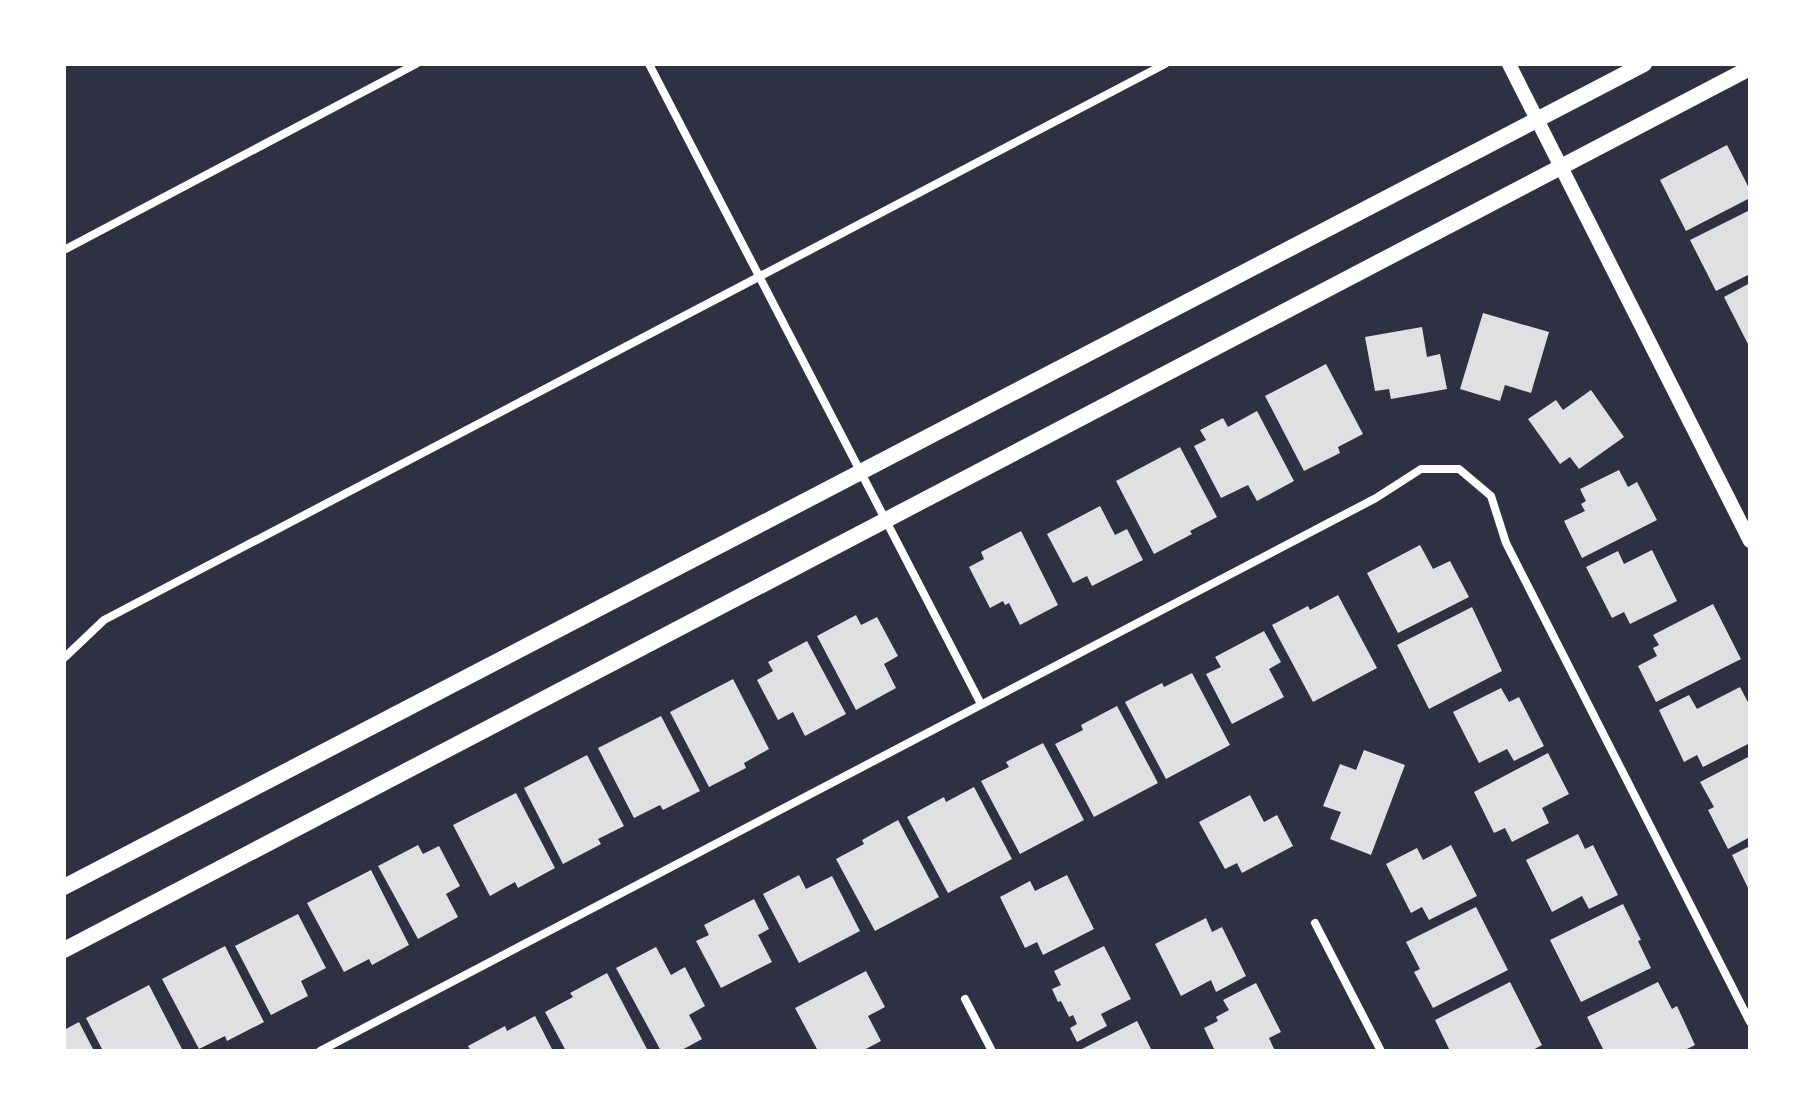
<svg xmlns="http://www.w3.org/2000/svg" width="1814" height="1115" font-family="'Golos Text',sans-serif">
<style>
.building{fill:#e0e0e3}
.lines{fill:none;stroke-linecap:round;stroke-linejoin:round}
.minor{stroke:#fff;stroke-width:8}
.tertiary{stroke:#fff;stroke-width:14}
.secondary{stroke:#fff;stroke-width:16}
</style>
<rect width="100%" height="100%" fill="#2d3142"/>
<path class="building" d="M1727,145L1750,190V198L1686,231L1660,180Z
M1750,210V274L1716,291L1690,240Z
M1750,283V348L1724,297Z
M1483,313L1549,332L1531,393L1505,385L1500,401L1460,389Z
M1422,327L1427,357L1440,354L1447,389L1391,399L1389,389L1375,391L1365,337Z
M1326,364L1363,434L1338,447L1340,453L1304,471L1265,396Z
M1591,390L1624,437L1579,469L1570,457L1560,464L1528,419L1556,400L1563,410Z
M1257,411L1294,481L1257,501L1248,485L1221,498L1194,446L1206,440L1200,430L1223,418L1228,427Z
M1180,447L1217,517L1190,531L1192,534L1154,554L1116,481Z
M1619,470L1628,487L1637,482L1657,520L1582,558L1564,521L1585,511L1581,504L1586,501L1580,489Z
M1100,506L1115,535L1127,529L1143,560L1092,586L1087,576L1073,583L1047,534Z
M1021,531L1058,605L1020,625L1009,603L1005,605L1003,601L990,608L969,567L984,559L981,552Z
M1420,545L1433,569L1450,561L1469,597L1398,633L1367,573Z
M1652,550L1677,601L1630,624L1624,612L1612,618L1586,567L1618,551L1624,564Z
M1338,595L1377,668L1313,702L1272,625L1308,606L1310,610Z
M1713,604L1741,659L1656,702L1638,666L1657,656L1653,648L1659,645L1653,635Z
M1472,607L1502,671L1429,709L1397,645Z
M856,615L861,625L877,617L898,656L884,664L896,688L856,710L817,636Z
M1264,631L1281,662L1269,669L1284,697L1232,724L1206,674L1221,667L1215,657Z
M807,641L846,714L805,736L793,712L778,720L757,680L773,671L768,662Z
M1192,673L1230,745L1166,779L1125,702L1162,683L1164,687Z
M733,679L769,749L744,763L746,768L709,787L670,712Z
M1740,687L1750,706V743L1703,767L1697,755L1684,762L1659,710L1689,695L1697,709Z
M1501,688L1509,702L1519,697L1544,746L1514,761L1507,749L1479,763L1453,712Z
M1117,706L1158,783L1094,817L1055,744L1083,730L1081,725Z
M661,716L700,791L663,810L660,805L634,818L598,748Z
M1043,743L1084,820L1020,854L981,781L1009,767L1006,762Z
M1364,750L1405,765L1371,855L1330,839L1341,812L1323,806L1340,764L1356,770Z
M1548,753L1569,794L1542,808L1549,823L1512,842L1505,828L1494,833L1474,792Z
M587,755L624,826L598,839L601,844L563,864L524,788Z
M1750,756V837L1728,849L1708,810L1714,807L1700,782Z
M974,787L1012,859L948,893L907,817L944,797L946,802Z
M516,793L555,868L518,888L515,882L490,896L453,825Z
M1250,795L1264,822L1277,815L1293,846L1242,873L1237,863L1225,869L1199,822Z
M898,820L939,897L875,931L836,859L864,844L862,840Z
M1578,834L1585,849L1593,845L1618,895L1589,909L1582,896L1552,912L1526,860Z
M418,845L423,854L439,846L460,886L446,894L458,917L418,939L378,866Z
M1451,845L1477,896L1429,920L1422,907L1411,913L1386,864L1417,848L1423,860Z
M1750,846V892L1732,855Z
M371,870L409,945L372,965L369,959L344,972L307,903Z
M799,875L806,889L832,876L860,931L799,963L763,894Z
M1067,875L1094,929L1043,955L1037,942L1025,948L1000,897L1030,881L1035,891Z
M754,899L769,929L758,935L772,962L721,988L696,941L709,935L704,925Z
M1623,904L1641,940L1638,941L1651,968L1581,1002L1550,940Z
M1476,907L1508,970L1433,1008L1414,972L1420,969L1406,942Z
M298,914L326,968L301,981L308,996L271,1015L235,946Z
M1206,918L1212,932L1222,927L1246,976L1216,992L1211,980L1181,996L1155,944Z
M225,946L264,1022L227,1041L225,1036L199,1049L162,979Z
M1104,946L1131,999L1101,1014L1107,1026L1077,1042L1070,1028L1077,1024L1073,1015L1069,1017L1061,1001L1058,1002L1052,989L1061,985L1054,971Z
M656,947L671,975L685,967L705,1006L689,1015L702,1039L680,1051H661L616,968Z
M866,971L885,1007L868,1016L881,1041L862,1051H818L795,1008Z
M607,973L648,1051H566L545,1012L573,997L570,993Z
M1510,982L1542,1045L1531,1051H1450L1435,1020Z
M1658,982L1672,1009L1677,1006L1695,1045L1683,1051H1604L1587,1017Z
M1256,983L1281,1032L1269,1038L1275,1051H1215L1204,1028L1218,1021L1216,1017L1229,1010L1223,1000Z
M149,985L183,1051H103L86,1018Z
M535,1016L553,1051H471L468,1046L505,1026L507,1031Z
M1137,1021L1152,1051H1078Z
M79,1022L94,1051H64V1030Z"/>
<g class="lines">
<path class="minor" d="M649,64L981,704
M64,250L416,64
M64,658L104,620L1165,64
M1315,923L1381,1051
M965,999L992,1051
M320,1051L1376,498L1421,469H1459L1491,496L1506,543L1750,1022"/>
<path class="tertiary" d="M1509,64L1750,541"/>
<path class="secondary" d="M64,887L1644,64
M64,950L1750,68"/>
</g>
<rect width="1814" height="1115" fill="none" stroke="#ffffff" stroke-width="132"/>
</svg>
